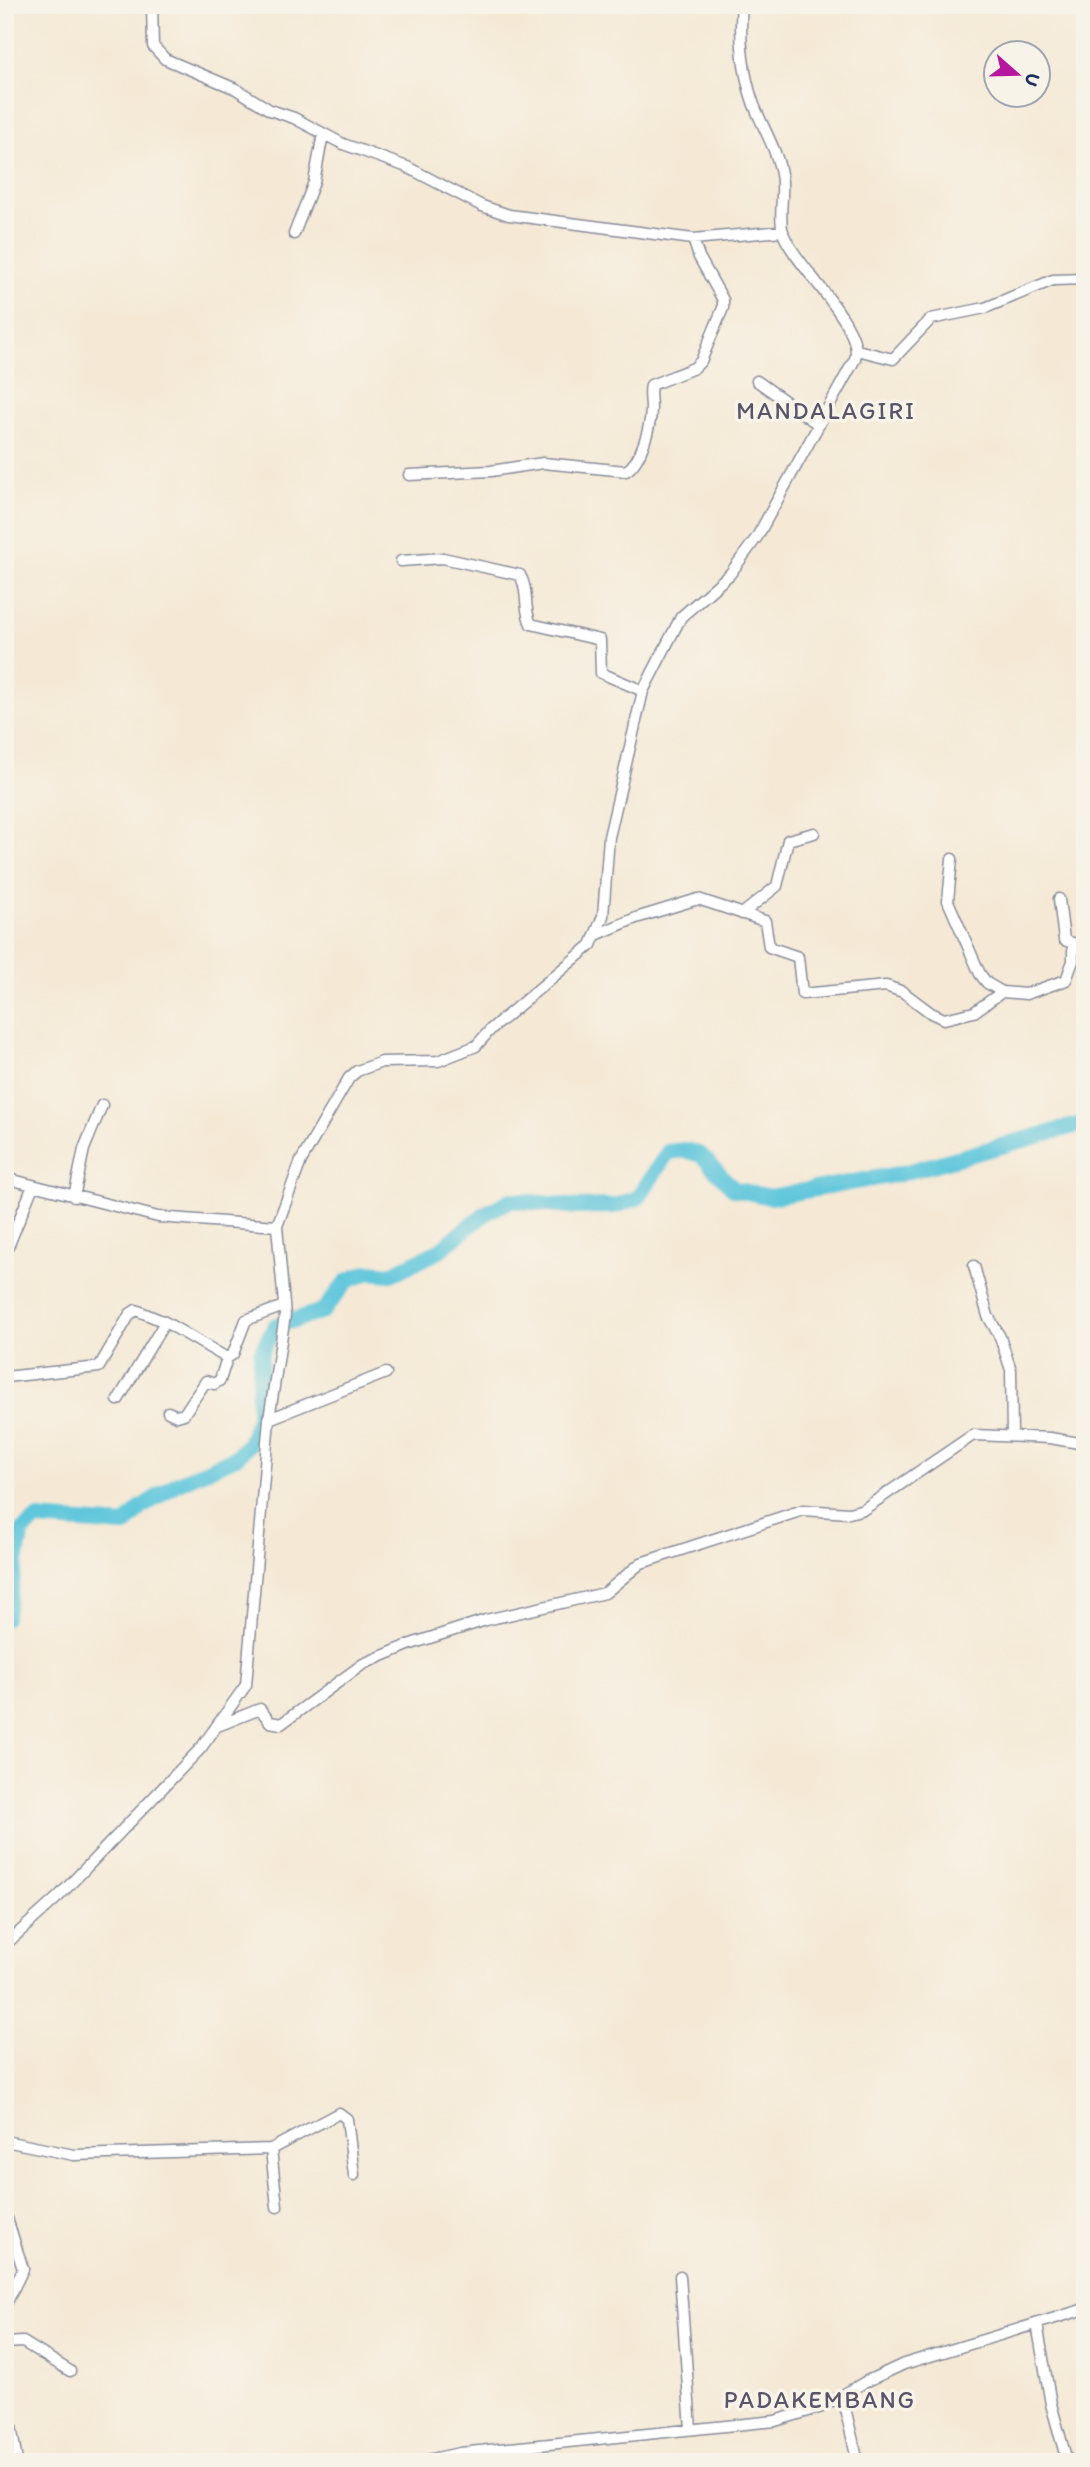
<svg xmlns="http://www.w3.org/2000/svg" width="1090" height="2467" font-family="Itim,sans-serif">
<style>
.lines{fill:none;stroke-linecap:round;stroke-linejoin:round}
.river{stroke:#5fc6db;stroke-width:16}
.minor-casing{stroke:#888c9a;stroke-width:13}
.minor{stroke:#fff;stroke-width:10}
.labels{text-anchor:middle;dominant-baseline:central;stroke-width:7;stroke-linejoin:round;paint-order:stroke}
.quarter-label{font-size:24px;letter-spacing:2px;fill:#585469;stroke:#f7f3e8}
</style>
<rect width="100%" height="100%" fill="#f7f3e8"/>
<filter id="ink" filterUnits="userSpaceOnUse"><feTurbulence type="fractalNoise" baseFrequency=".0143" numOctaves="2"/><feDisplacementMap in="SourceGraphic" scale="14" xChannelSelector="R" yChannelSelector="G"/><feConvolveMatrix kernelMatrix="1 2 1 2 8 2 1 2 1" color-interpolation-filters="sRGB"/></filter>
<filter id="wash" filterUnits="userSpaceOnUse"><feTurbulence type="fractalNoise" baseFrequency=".00686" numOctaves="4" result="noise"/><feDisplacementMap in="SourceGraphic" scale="28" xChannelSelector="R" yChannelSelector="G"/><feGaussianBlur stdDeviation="1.57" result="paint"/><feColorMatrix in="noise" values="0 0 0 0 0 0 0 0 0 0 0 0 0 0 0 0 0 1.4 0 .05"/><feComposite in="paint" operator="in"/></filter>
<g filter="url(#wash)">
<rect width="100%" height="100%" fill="#f5e9d6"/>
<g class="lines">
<path class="river" d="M5,1618L22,1531L37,1519L125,1525L142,1507L178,1483L236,1457L249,1444L258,1418L261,1352L275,1326L323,1311L347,1281L369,1272L391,1274L437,1252L486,1213L511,1200L578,1207L615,1206L638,1198L668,1152L685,1150L701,1155L734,1189L770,1197L899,1174L1085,1123"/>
</g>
</g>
<g filter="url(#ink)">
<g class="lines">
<defs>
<path id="minor" d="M152,5L153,46L165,59L236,89L270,110L294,118L343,144L407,167L482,206L509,215L693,239L783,231
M294,234L314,182L323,134
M857,350L893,359L931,319L985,308L1053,280L1085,279
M757,381L819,425
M409,475L491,471L543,463L626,471C641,462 651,426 651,408C651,400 649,393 651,385L694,368L701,361L723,308V300L699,257L693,239
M401,561L443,558L520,575C529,590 523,608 531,624L600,640L601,673L643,691
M952,859L948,901L980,974L987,983L1002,992
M742,914L777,886L788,840L814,833
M596,935L636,918L698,899L765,921L769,947L798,957L802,994L886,986L903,992L931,1013L944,1019L974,1012L1002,992L1026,994L1066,980L1073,961V943L1064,940L1059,899
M5,1178L158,1217L277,1226
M74,1197L84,1149L102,1105
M5,1254L33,1186
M974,1266L988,1316L1000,1337L1011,1370L1012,1435
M5,1377L99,1367L130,1314L136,1310L165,1322L227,1358L233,1354L246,1320L284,1306
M118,1400L165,1322
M168,1412L177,1416L184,1414L206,1381L214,1384L220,1380L227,1358
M269,1419L386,1373
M220,1725L260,1709L270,1722L281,1724L363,1664L411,1644L486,1620L605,1593L641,1563L803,1510L849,1513L864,1509L973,1435L1050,1438L1085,1444
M5,1945L59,1896L201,1748L246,1685L269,1419L285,1315L277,1226L301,1161L349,1078L357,1071L382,1062L438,1061L476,1046L491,1029L591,945L603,916L609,837L643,691L681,617L730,574L757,537L855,359C865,326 795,266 783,233C778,215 785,193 781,174C777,150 763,128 754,105C743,75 739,37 742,5
M5,2141L74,2155L271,2149L339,2113L347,2119L354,2175
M271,2149L277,2207
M5,2212L23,2269L5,2306
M680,2276L691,2429
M1037,2324L1051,2404L1065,2454L1064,2462
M5,2343L23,2342L70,2371
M5,2389L17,2462
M842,2396L858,2462
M513,2448L514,2462
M418,2462L460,2453L775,2421L822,2407L865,2382L904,2364L1085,2309"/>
</defs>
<use href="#minor" class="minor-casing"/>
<use href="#minor" class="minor"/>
</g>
</g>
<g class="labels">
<g class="quarter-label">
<text x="826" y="410">MANDALAGIRI</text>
<text x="820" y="2399">PADAKEMBANG</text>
</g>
</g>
<rect width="1090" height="2467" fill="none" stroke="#f7f3e8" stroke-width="28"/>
<g transform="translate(1017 74) rotate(110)"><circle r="33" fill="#f7f3e8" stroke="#9fa5b1" stroke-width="2"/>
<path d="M0-5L12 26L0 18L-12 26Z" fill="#b5179e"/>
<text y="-10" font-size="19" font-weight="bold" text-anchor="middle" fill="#1b2f5e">U</text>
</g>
</svg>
